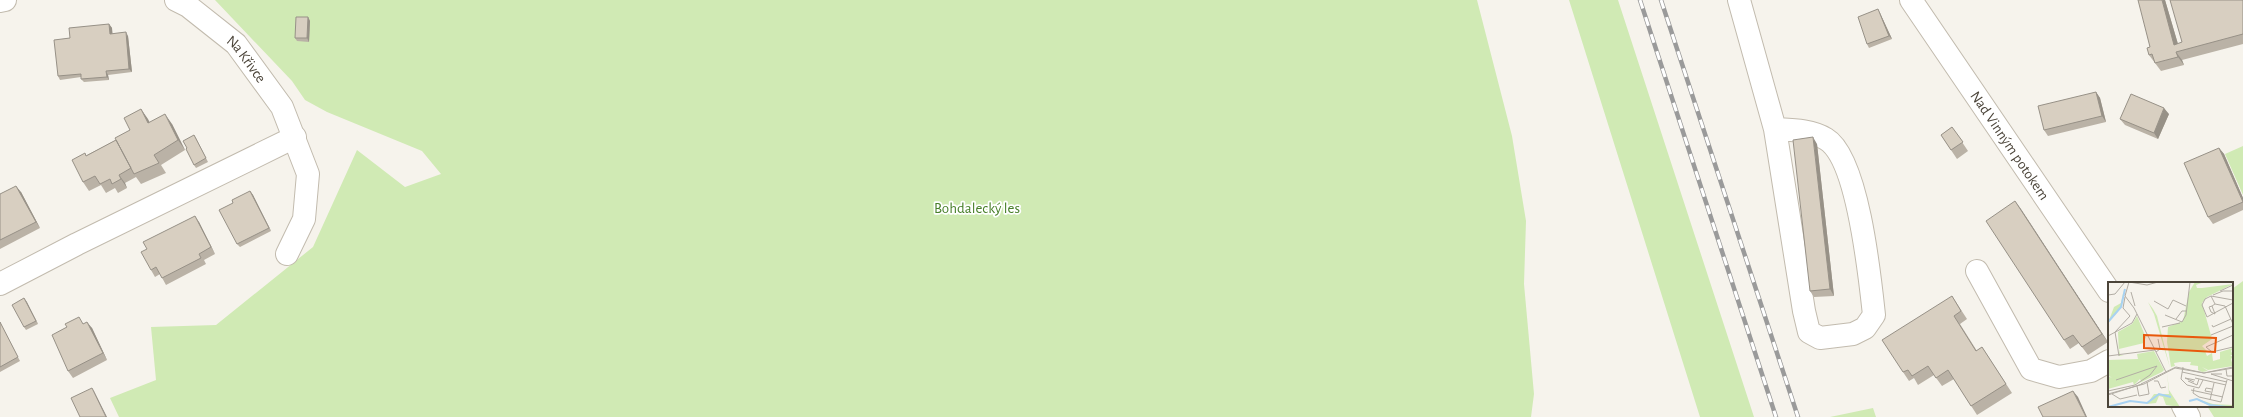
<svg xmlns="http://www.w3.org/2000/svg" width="2243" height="417" font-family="'Alegreya Sans',sans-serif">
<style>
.green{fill:#d0eab4}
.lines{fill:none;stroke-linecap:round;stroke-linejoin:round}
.minor-casing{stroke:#c2bbae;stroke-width:24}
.minor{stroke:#fff;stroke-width:22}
.rail-casing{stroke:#9a9a9a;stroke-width:4.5}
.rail{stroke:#fff;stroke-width:3;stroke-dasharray:9;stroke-linecap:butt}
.wall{fill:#bab2a6}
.shaded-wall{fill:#979187}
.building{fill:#d8cfc1;stroke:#979187}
.labels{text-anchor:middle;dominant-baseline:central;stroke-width:3.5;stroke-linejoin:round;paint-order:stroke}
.street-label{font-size:15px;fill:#4b4439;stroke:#fff}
.park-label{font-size:15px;fill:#477f29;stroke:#fff}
.inset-river{fill:none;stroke:#a8d2f2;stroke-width:2}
.inset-road{fill:none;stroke:#b2ada4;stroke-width:1}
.view{fill:#e8590c;fill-opacity:0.15;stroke:#e8590c;stroke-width:2}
.inset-edge{fill:none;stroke:#4b4439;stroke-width:2}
</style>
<rect width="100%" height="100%" fill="#f6f3ec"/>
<path class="green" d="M215,0H1477L1512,136L1526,221L1524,284L1534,394L1531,417H119L110,398L156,380L151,327L216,325L313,247L357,150L405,187L441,174L422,151L327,112L305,100L292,81Z
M1569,0H1618L1754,417H1700Z
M2243,146V195L2225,154Z
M2243,281V417H2214L2207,406H2232V289Z
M1873,408L1876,417H1830Z"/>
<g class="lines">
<defs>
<g id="minor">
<path id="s1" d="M176,0L188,6L236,44L282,107L308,174L304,219L287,254"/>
<path d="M1739,0L1775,129L1804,311L1809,332L1820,338L1853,334L1865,328L1874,315C1870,278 1858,158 1826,139C1811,130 1792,130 1775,129"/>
<path id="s2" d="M1911,0L2109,291"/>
<path d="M0,1L5,0"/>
<path d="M1977,271L2031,369L2059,377L2091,371L2109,361"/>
<path d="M0,284L77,244L295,137"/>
<path d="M2183,406L2189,417"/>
</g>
</defs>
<use href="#minor" class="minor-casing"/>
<use href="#minor" class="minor"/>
<defs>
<path id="rail" d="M1640,0L1776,417
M1661,0L1798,417"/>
</defs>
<use href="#rail" class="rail-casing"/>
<use href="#rail" class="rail"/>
</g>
<path class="wall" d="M2165,0L2178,44L2182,42L2243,0V44L2182,60L2184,65L2161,71L2149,55Z
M1880,13L1892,39L1869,48L1867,44Z
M308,17L310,21L309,42L297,41L295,38Z
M109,24L112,28V34L128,36L132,72L108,75L109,80L84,82L81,79V77L60,80L58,76L70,38Z
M2096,92L2100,98L2106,122L2048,136L2044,130Z
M141,109L149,122L172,124L185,150L161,165L166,173L141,184L136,177L125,183L127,188L118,193L115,188L106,193L101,185L89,191L83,182L87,155L116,140L130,130Z
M2169,114L2158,139L2125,125L2120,119Z
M1952,127L1968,151L1957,159L1941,135Z
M194,135L196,138L208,162L196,168L194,165L187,148Z
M1817,144L1834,296L1814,297L1810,291Z
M2219,148L2224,154L2243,198V210L2213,224L2208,217Z
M250,191L253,195L271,231L240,247L237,244L233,203Z
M21,192L40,228L0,249V194Z
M2015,201L2108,342L2088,355L2079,343L2070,349L2064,340Z
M199,222L215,254L204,260L206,264L166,285L160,274L155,277L151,270Z
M1952,296L1967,319L1960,324L1977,351L1982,347L2012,393L1977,415L1954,379L1942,386L1934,375L1918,385L1914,378L1909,381L1903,372Z
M24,298L38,324L26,330L24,327Z
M0,322L2,326L20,361L0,372Z
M84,324L92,328L107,360L73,378L68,371Z"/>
<path class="shaded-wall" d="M2162,0H2165L2180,51L2174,45Z
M1878,9L1880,13L1892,39L1889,36Z
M308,17L310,21L309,42L307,38Z
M109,24L112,28L113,38L110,34Z
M126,32L128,36L132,72L129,69Z
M2176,52L2182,60L2184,65L2178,57Z
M106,71L108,75L109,80L107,77Z
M2096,92L2100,98L2106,122L2102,116Z
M2164,108L2169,114L2158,139L2154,133Z
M141,109L148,119L155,133L148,123Z
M165,114L172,124L185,150L178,140Z
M1813,137L1817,144L1834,296L1830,289Z
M2219,148L2224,154L2243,198V201Z
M119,175L125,183L127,188L121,179Z
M16,186L21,192L40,228L36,222Z
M250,191L253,195L271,231L269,228Z
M2015,201L2021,209L2108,342L2102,334Z
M195,216L199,222L215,254L211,247Z
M24,298L27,302L38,324L36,321Z
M87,322L92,328L107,360L103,353Z
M92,388L94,391L107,417H106Z
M2073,391L2078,397L2087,417H2086Z"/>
<path class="building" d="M2138,0H2162L2174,45L2182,42L2170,0H2243V34L2176,52L2178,57L2155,63L2152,54L2149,55L2147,48L2150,47Z
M1878,9L1889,36L1867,44L1858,17Z
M296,17H308L307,38H295Z
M109,24L110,34L126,32L129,69L106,71L107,77L81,79V74L58,76L54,40L70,38L69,28Z
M2096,92L2102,116L2044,130L2038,106Z
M2131,94L2164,108L2154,133L2120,119Z
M141,109L148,123L165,114L178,140L154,155L159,163L134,174L115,138L130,130L124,118Z
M1952,127L1963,142L1951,150L1941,135Z
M194,135L206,158L194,165L186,149L187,148L183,141Z
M1813,137L1830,289L1810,291L1793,140Z
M116,140L131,168L119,175L121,179L112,184L110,179L100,184L95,176L83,182L72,160L85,153L86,156Z
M2219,148L2243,202L2208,217L2184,163Z
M16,186L36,222L0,240V194Z
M250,191L269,228L237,244L219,210L233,203L232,200Z
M2015,201L2102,334L2082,347L2073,335L2064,340L1986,221Z
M195,216L211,247L199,254L201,258L162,278L156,267L151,270L141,252L147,249L143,242Z
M1952,296L1961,311L1954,316L1976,351L1982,347L2006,384L1971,406L1948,370L1936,378L1928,366L1912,376L1908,370L1903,372L1882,340Z
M24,298L36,321L24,327L12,305Z
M79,317L83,324L87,322L103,353L68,371L52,335L67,327L65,324Z
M0,322L18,357L0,367Z
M92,388L106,417H80L71,398Z
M2073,391L2086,417H2043L2038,407Z"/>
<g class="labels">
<g class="street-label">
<text stroke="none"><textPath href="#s1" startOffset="93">Na Křivce</textPath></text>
<text stroke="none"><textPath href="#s2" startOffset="176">Nad Vinným potokem</textPath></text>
</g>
<g class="park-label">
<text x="977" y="208">Bohdalecký les</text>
</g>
</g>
<g transform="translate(2108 282)">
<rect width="125" height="125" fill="#f6f3ec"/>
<path d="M87,0H96L88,3L89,6H94L125,2L99,15L94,21L104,57L94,64L100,70L97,69L99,74L104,71L105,79L112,77V70L125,66L123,69L125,73H122L125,75L123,77L125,84L100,88L94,85L100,89L94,90L90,88V84L82,83L83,80H72L66,81L67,84L63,85L59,60L60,45L75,39L81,10ZM16,7L13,26L0,41L6,25L13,21ZM40,20L45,27L49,34L62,86L46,32ZM29,34L38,56L35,58L36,61L11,67L12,73H16L11,74L10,50L24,42ZM46,69L56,88L54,90L27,103L33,99L32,97L26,103L25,100L0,107V94L4,96L0,93V78L30,77L29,72ZM59,90L61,108L72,125L58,123L55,115L51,114L48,121L39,122L46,112H61ZM86,116L105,122L125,123V125L102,124Z" fill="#d0eab4"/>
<path class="inset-river" d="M0,40L13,25L17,7M81,119L89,117L102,123L119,125M0,125L22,119L39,121L51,112L63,115"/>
<path class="inset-road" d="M21,0L17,14L26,26L58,90M21,0L39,3L50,0M112,9L125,3M23,10L27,24M0,13L7,12L17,0M105,13L115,9H125M103,14L107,22L104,24L101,25L103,30L107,32L104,24M125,18L103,14L97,17L94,23L99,35L125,21M46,19L60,27L65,18L78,24M107,22L117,24L125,42M57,33L74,40L78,33L82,0M68,37L74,29H78M104,43L105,45L123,37M54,45L72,41M7,50L22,34L15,26L17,15M7,50L11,74M103,53L125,44M0,54L24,41L29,32M98,65L104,70L125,65M98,65L125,53M48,70L52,67L50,57M0,74L47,68M75,85L73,97L79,103L91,106L95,98M118,87L119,94H124M74,90L119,100M114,92H103L125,99M87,96L118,103M46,99H50L53,106L58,105M80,99L89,103L91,97M86,100L77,96L87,98M33,102L68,85L96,91L125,85M29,104L31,114L41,112L39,100M86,106L85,111L91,115L113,120L119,98M83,108L115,115M0,109L27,103L42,93L49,84L8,98M103,110L97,109L98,106L104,107M0,112L36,102L67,86L96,91L125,86M4,112L12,117L29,113M0,113L34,102M102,118L106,101"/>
<path class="view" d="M36,53L108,56L107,70L36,66Z"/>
<rect width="125" height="125" class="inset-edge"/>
</g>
</svg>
